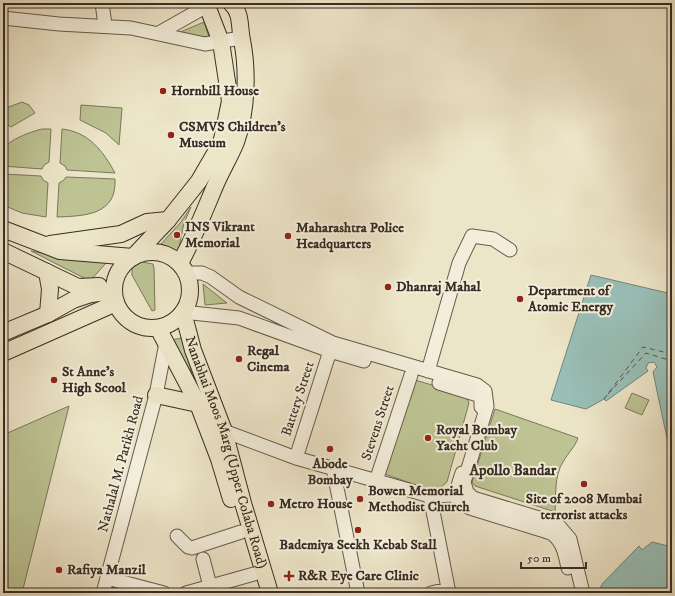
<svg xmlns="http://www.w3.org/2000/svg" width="675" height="596" font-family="'IM FELL DW Pica',serif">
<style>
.green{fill:#bdc393;stroke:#7a785c}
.water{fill:#99bfb7;stroke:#72857c}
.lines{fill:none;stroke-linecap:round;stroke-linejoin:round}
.ferry{stroke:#505249;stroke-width:1;stroke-dasharray:5 4;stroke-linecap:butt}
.minor-casing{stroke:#655b4d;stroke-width:15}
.major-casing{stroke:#382d24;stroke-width:18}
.minor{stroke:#f3eedb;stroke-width:13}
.major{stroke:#ede5c8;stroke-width:16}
.poi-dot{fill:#8f2418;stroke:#f3eedb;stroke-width:1.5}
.labels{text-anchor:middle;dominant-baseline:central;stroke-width:4;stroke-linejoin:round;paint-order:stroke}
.poi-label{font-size:14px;font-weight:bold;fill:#382d24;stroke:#f3eedb;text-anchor:start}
.street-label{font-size:14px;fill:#382d24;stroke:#f3eedb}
.neighbourhood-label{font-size:15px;font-weight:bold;fill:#382d24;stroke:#f3eedb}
</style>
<rect width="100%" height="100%" fill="#ede5c8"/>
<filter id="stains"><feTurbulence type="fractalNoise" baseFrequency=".005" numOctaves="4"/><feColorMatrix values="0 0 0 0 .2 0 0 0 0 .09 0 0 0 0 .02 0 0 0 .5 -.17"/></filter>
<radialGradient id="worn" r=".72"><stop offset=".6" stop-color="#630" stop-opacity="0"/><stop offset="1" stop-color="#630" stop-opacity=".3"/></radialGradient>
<path class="green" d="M204,22L210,40L178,33Z
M22,102L29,105L35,113L11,127L5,123L4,119L6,108Z
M81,105L122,108L119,145L106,133L80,120Z
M42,129H51L49,162L44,165L42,169L3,166C3,162 2,154 3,150C7,140 33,131 42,129Z
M62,129C89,132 103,151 115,173L67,170L65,166L60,163Z
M3,174L41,176L43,180L48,183L46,217L22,213L3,205Z
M66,177L115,179C117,215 85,216 57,217L59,183L64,180Z
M191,207L184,223L178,252L161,244L181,222Z
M31,251L52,255L107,262L90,281Z
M142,262L153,264L154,268L155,310L152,311L132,275V268Z
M203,284L227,303L205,305Z
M183,338L192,374L190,375L170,340Z
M415,380L466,395L469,403L447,482L435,492L385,474Z
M632,393L649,400L642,415L625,408Z
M69,406L22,593H3V435Z
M495,409L578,438C575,447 568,453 563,462C554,476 556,496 555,512L475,486L472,482Z"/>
<path class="water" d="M591,275L672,294V462L653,372L657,367L654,362L648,363L646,368L648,371L606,401L604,399L586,409L551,400Z
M652,542L672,547V593H597L603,583L639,546L642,550Z"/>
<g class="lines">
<path class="ferry" d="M608,394L646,353L672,361
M604,399L643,347L672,354"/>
<defs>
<path id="minor" d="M102,3L105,25
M3,18L59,24L131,28L205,44L241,38
M159,33L212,3
M187,273H202L211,277L239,297L333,343L477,385L485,391L487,406L464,482L467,492L473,498L549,521L559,526L570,539L583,593
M183,312L239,318L330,351L364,361
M428,371L459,263L472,236L493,239L510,250
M439,383L481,396V407
M224,431L296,458L430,496L455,495
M296,458L330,351
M333,468L358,593
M376,481L411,375
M455,495L462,473
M455,495L458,502L470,508L551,533C563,541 565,554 568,568
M430,496L449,593
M177,536L188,547L192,548L241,532
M203,559L210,586
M107,578L164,593
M103,593L156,395L166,343
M186,593L254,574
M431,593L448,589"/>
<g id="major">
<path d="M3,229L60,251L133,257L168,220L199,181L221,143L223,135L230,101L221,42L206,3"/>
<path d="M50,244L121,234L147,222L168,220"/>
<path d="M3,251L78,287L99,286"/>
<circle cx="152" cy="290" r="38"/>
<path d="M180,263C194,238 204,212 215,186C221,171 230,157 236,142C247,111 248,71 242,40C239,27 242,13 231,3"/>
<path d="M47,272L50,289L48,314"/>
<path id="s1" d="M183,312L193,350L224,431L243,503L270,593"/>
<path d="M158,328L198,404L219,459L231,499"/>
<path d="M3,333L48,314L73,300L91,294L114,291"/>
<path d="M3,353L116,303"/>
<path d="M156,395L198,404"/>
</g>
</defs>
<use href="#minor" class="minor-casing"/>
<use href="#major" class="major-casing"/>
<use href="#minor" class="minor"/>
<use href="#major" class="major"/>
</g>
<g class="poi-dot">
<circle cx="163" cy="91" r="4"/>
<circle cx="171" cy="135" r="4"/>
<circle cx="177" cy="235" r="4"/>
<circle cx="288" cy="236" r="4"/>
<circle cx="388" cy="287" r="4"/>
<circle cx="520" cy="299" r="4"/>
<circle cx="239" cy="359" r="4"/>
<circle cx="54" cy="380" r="4"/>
<circle cx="428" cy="438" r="4"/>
<circle cx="330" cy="449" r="4"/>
<circle cx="584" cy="484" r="4"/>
<circle cx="360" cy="499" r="4"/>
<circle cx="271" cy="504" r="4"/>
<circle cx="358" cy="530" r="4"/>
<circle cx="59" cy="570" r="4"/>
<path d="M287 570h4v4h4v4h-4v4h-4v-4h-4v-4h4z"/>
</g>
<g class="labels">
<g class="poi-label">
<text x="171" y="91">Hornbill House</text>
<text x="179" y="127">CSMVS Children’s<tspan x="179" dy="16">Museum</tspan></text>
<text x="185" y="227">INS Vikrant<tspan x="185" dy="16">Memorial</tspan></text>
<text x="296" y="228">Maharashtra Police<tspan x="296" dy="16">Headquarters</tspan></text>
<text x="396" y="287">Dhanraj Mahal</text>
<text x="528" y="291">Department of<tspan x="528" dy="16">Atomic Energy</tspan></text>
<text x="247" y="351">Regal<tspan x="247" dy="16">Cinema</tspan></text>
<text x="62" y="372">St Anne's<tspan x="62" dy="16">High Scool</tspan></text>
<text x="436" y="430">Royal Bombay<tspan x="436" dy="16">Yacht Club</tspan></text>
<text x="330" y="464" text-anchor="middle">Abode<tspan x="330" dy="16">Bombay</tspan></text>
<text x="368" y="491">Bowen Memorial<tspan x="368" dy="16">Methodist Church</tspan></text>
<text x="584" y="499" text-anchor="middle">Site of 2008 Mumbai<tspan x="584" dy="16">terrorist attacks</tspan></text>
<text x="279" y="504">Metro House</text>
<text x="358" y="545" text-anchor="middle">Bademiya Seekh Kebab Stall</text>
<text x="67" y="570">Rafiya Manzil</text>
<text x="298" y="576">R&amp;R Eye Care Clinic</text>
</g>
<g class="street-label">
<text transform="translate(298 399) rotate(-72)">Battery Street</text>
<text transform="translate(378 423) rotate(-72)">Stevens Street</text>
<text stroke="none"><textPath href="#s1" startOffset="147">Nanabhai Moos Marg (Upper Colaba Road)</textPath></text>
<text transform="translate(121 464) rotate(-75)">Nathalal M. Parikh Road</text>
</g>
<g class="neighbourhood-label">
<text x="513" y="470">Apollo Bandar</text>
</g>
</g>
<rect width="675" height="596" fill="none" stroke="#ede5c8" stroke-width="16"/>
<rect x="4" y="4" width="667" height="588" fill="none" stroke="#382d24" stroke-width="2"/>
<rect x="8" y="8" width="659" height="580" fill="none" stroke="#382d24"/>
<path d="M521 562v6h65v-6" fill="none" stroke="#382d24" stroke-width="2"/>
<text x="527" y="562" font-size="12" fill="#382d24" stroke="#f3eedb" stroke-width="3" paint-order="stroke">50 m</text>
<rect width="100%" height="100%" filter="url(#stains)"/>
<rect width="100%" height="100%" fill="url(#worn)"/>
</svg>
